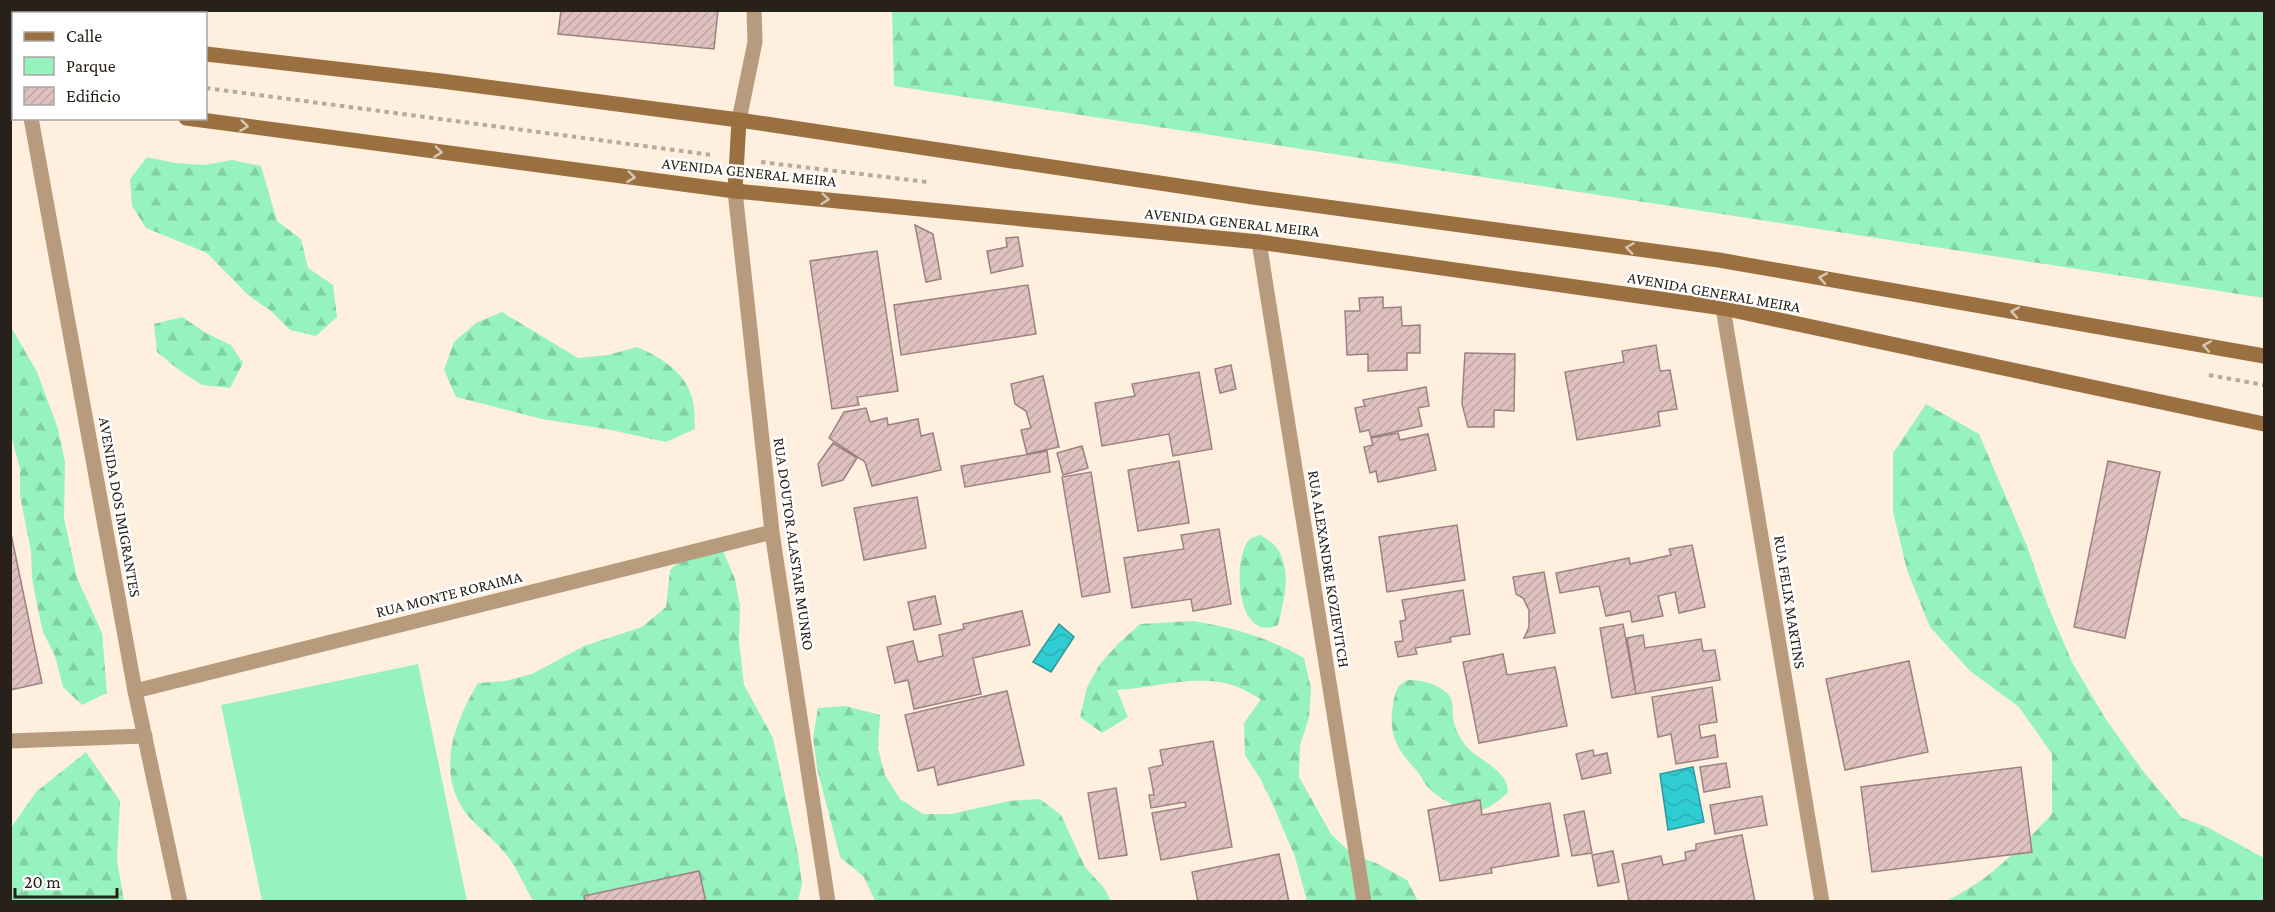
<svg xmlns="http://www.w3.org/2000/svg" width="2275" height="912" font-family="'Crimson Pro',serif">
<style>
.forest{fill:url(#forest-firs)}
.green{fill:#96f3be}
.water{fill:url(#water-waves);stroke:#2d999c;stroke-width:1.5}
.building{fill:url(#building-hatch);stroke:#9d8180;stroke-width:1.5}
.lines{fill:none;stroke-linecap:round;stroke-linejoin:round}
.path{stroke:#b6aa9d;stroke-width:4;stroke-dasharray:4.5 4.5;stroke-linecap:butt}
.service{stroke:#b89a7c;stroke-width:15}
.minor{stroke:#b89a7c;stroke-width:15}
.tertiary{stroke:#b89a7c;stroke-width:15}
.secondary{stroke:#9b7041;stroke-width:15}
.oneway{stroke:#d7c6b3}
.labels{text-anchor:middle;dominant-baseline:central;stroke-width:5;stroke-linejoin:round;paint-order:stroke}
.street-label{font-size:16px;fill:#28211a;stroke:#fff}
</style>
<defs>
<pattern id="forest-firs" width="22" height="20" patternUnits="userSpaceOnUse" patternTransform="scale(1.5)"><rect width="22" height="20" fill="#96f3be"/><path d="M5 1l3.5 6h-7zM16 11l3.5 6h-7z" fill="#81d0a3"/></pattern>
<pattern id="water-waves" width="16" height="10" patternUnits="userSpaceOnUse" patternTransform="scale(1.5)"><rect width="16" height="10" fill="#2fcdd3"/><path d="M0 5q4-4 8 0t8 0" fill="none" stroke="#2ab0b5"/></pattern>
<pattern id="building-hatch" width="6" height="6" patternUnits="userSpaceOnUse" patternTransform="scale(1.5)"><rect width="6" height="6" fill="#dfc1c0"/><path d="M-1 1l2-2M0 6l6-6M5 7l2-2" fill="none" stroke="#bfa6a4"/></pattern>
</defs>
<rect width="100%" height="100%" fill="#feefdf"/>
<path class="forest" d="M892,11H2264V298L894,86Z
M147,157L175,163L204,165L232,160L261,166L277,221L301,239L308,268L333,285L337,317L316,336L290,330L271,311L248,295L207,253L146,228L132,206L130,179Z
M502,312L578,358L608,355L637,347C662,358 686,372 693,401C695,409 694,420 695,429L666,442L606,429L542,419L456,397L444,370L454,342L476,323Z
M182,317L206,333L231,345L243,363L230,388L202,385L179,370L157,352L154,324Z
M11,327L37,372L58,429L65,462L64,518L77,578L102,633L107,693L82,705L63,687L55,656L43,632L37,605L32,578L31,551L20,496V469L11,435Z
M1926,404L1979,434L2027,546L2048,606L2072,662L2105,718L2143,771L2182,818L2207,827L2264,858V901H1946C1989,881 2020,848 2052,814V754L2019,707L1970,671L1930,627L1907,570L1893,512V453Z
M1261,535C1266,539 1272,542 1276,547C1293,570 1284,600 1278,625C1237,644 1232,562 1248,541C1252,537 1256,536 1261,535Z
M692,550L723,551L735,579L740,606L739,641L744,685L773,738L798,854L802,884L798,901H533C525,887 518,870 508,857C497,842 482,831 469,817C434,775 454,723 478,683L505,681L532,674L584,646L642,627L666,607L670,570Z
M1193,621C1232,627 1269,638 1304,658L1311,688L1309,718L1300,745L1299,777L1331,834L1352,854L1378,864L1407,880L1418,901H1307L1295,857L1273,805L1261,780L1245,755L1244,723L1261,699C1253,695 1244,689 1235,686C1199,673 1154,688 1117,690L1128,717L1102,733L1080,717L1087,687L1100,664L1119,643L1140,624Z
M1409,680C1423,680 1438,684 1448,694C1454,700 1452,708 1453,716C1454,727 1459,737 1466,746C1479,761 1509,770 1508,793C1500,799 1491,808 1481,810C1463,813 1439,799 1427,786C1423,782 1421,775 1417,771C1407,760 1399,751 1394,737C1391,725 1391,716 1393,705C1395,693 1396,684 1409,680Z
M846,706L880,715L878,748L885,775L900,799L923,814H951L1009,801L1040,799L1061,815L1085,867L1104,888L1111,901H875L864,877L840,857L817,768L813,738L818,708Z
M86,752L120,801L117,861L124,901H11V828L36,792Z"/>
<path class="green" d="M418,664L467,901H262L221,705Z"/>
<path class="water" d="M1059,624L1074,637L1051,672L1033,662Z
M1693,767L1704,822L1668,830L1660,774Z"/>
<path class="building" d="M561,10H718L714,49L558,34Z
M915,225L933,234L941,279L926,282Z
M1018,237L1023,266L991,273L987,251L1007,247L1006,238Z
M877,251L898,391L857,397L859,405L832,409L810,261Z
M1028,285L1036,334L901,355L894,305Z
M1383,297V308L1401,307L1402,326L1420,325V353H1407V370L1368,371V354L1347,355L1345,311H1360L1359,298Z
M1656,345L1660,371L1670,370L1677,409L1658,412L1660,426L1577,440L1565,372L1624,362L1622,351Z
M1465,353L1515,354L1514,411L1494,410V427H1468L1462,404Z
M1231,365L1236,389L1220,393L1215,369Z
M1199,372L1212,449L1173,456L1169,434L1102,446L1095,403L1135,396L1132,384Z
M1043,376L1059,447L1027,454L1021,430L1031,428L1026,411L1015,404L1011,384Z
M1426,387L1429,406L1418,408L1422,426L1371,437L1369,430L1360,432L1355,408L1365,406L1363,400Z
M866,408L870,422L887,418L888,425L918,419L921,436L933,433L941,470L872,486L865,462L829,438L844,412Z
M1398,433L1400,440L1428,434L1436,470L1378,482L1376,471L1370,473L1364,447L1373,445L1371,438Z
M833,443L857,458L843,480L822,486L818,464Z
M1082,446L1088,468L1063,475L1057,453Z
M1047,451L1050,472L965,487L961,466Z
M1179,461L1189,523L1138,531L1128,470Z
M2108,461L2160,472L2125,638L2074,627Z
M1091,472L1110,592L1082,597L1062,477Z
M917,497L926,548L864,560L854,508Z
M1457,525L1465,580L1387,592L1379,537Z
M10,529L42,683L10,690Z
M1219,529L1231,604L1193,611L1191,599L1132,608L1124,558L1184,549L1181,535Z
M1692,545L1705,607L1679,613L1675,592L1658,596L1663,616L1632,622L1630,611L1606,616L1599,586L1560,593L1556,573L1629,558L1630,564L1671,555L1669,549Z
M1544,572L1555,633L1524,638L1529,627V610L1523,598L1516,594L1513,577Z
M1463,590L1470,634L1450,637L1451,642L1415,648L1417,654L1398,657L1395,642L1403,641L1400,621L1406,620L1402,600Z
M935,596L941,624L914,630L908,602Z
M1022,611L1030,645L973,658L981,694L914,709L908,680L895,683L887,647L913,641L918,662L943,656L939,635L964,629L963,624Z
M1623,624L1636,694L1612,698L1600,628Z
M1643,635L1645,648L1701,639L1703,651L1715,650L1720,680L1636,694L1627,638Z
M1503,654L1507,675L1555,667L1567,726L1479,743L1463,662Z
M1909,661L1928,752L1845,770L1826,679Z
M1712,687L1717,722L1699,725L1701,738L1715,735L1718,757L1676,764L1671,734L1658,737L1652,697Z
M1007,691L1024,765L938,785L934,767L918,771L905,715Z
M1213,741L1232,847L1161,860L1152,813L1186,807L1185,802L1151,808L1149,795H1154L1149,768L1163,765L1160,750Z
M1593,750L1594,756L1607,753L1611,773L1582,779L1576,754Z
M1726,763L1730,787L1704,792L1700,767Z
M2021,767L2032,852L1872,872L1861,787Z
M1116,788L1127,855L1099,859L1088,793Z
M1762,796L1767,825L1715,834L1710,805Z
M1480,800L1482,815L1550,803L1559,856L1491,868L1492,873L1440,881L1428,810Z
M1584,811L1592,853L1572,856L1564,815Z
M1742,835L1755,902H1629L1622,864L1661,856L1663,865L1686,860L1685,852L1696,850V844Z
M1613,851L1619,882L1598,886L1592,855Z
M1279,854L1289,902H1198L1192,872Z
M699,871L706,902H585L584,896Z"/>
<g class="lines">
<path class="path" d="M10,63H14
M206,88L712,155
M761,162L927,182
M2209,375L2264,385"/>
<path class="service" d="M10,741L145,736"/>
<path class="minor" d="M739,120L755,42L754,10
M735,191L772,532L828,902
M1259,242L1364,902
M1723,308L1822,902
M135,691L772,532"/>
<path class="tertiary" d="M31,118L135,691L180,902"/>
<path class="secondary" d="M10,32L14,33
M206,54L441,81L739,120L1253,197L1719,260L2264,356
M10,96H14
M186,118L735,191L1259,242L1723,308L2264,424
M735,191L739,120"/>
</g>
<defs><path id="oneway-chevron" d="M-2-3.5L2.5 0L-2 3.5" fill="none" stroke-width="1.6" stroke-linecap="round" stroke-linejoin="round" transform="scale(1.5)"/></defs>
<g class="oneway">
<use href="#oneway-chevron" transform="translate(244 126) rotate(7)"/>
<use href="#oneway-chevron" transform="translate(438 152) rotate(7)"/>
<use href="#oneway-chevron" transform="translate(631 177) rotate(7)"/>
<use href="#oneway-chevron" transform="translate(825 199) rotate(6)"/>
<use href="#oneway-chevron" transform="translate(1630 248) rotate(-172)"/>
<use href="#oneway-chevron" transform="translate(1823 278) rotate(-170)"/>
<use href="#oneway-chevron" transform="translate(2015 312) rotate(-170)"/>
<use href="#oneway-chevron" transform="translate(2207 346) rotate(-170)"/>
</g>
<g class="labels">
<g class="street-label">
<text transform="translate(749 172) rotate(6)">AVENIDA GENERAL MEIRA</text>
<text transform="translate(1232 222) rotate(6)">AVENIDA GENERAL MEIRA</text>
<text transform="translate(1714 292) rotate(10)">AVENIDA GENERAL MEIRA</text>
<text transform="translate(120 507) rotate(80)">AVENIDA DOS IMIGRANTES</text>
<text transform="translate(794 544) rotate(82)">RUA DOUTOR ALASTAIR MUNRO</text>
<text transform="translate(1329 569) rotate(81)">RUA ALEXANDRE KOZIEVITCH</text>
<text transform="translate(449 594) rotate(-14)">RUA MONTE RORAIMA</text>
<text transform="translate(1790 602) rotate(81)">RUA FELIX MARTINS</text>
</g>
</g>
<rect width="2275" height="912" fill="none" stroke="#28211a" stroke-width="24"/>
<rect x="12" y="12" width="195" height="108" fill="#ffffff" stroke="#a9a6a3" stroke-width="1.5"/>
<rect x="24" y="32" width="30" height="9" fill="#9b7041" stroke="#a9a6a3" stroke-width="1.5"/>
<text x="66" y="42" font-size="18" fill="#28211a">Calle</text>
<rect x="24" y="57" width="30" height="18" fill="#96f3be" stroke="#a9a6a3" stroke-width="1.5"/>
<text x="66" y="72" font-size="18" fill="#28211a">Parque</text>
<rect x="24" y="87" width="30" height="18" fill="url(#building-hatch)" stroke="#a9a6a3" stroke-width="1.5"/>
<text x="66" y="102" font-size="18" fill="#28211a">Edificio</text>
<path d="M15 888v9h102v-9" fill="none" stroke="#28211a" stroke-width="3"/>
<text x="24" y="888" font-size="18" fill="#28211a" stroke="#ffffff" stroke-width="4.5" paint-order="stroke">20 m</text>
</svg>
